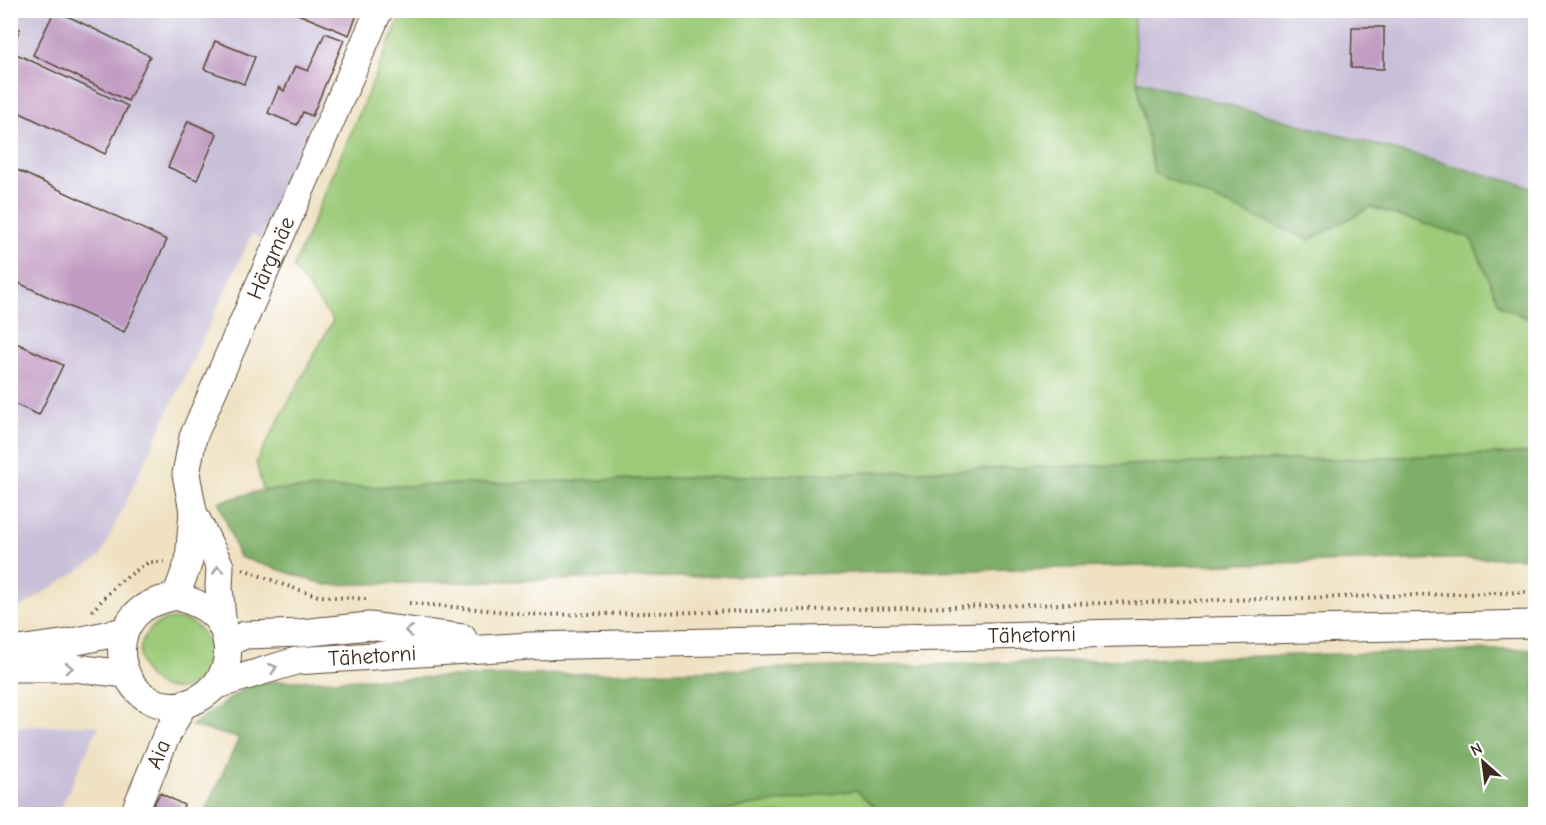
<svg xmlns="http://www.w3.org/2000/svg" width="1546" height="825" font-family="'Comic Neue',sans-serif">
<style>
.industrial{fill:#c8bfd8}
.green{fill:#9dcb79;stroke:#6c7a4c;stroke-width:1.5}
.forest{fill:#7eaf69;stroke:#5c6c44;stroke-width:1.5}
.building{fill:#c19bc1}
.lines{fill:none;stroke-linecap:round;stroke-linejoin:round}
.minor-casing{stroke:#564536;stroke-width:29}
.path{stroke:#564536;stroke-width:4;stroke-dasharray:1.5 4.5;stroke-linecap:butt}
.minor{stroke:#fff;stroke-width:27}
.oneway{stroke:#a79f9a}
.labels{text-anchor:middle;dominant-baseline:central;stroke-width:4.5;stroke-linejoin:round;paint-order:stroke}
.street-label{font-size:22px;fill:#3b2a1e;stroke:#fff}
</style>
<rect width="100%" height="100%" fill="#fff"/>
<filter id="ink" filterUnits="userSpaceOnUse"><feTurbulence type="fractalNoise" baseFrequency=".0167" numOctaves="2"/><feDisplacementMap in="SourceGraphic" scale="12" xChannelSelector="R" yChannelSelector="G"/><feConvolveMatrix kernelMatrix="1 2 1 2 8 2 1 2 1" color-interpolation-filters="sRGB"/></filter>
<filter id="wash" filterUnits="userSpaceOnUse"><feTurbulence type="fractalNoise" baseFrequency=".008" numOctaves="4" result="noise"/><feDisplacementMap in="SourceGraphic" scale="24" xChannelSelector="R" yChannelSelector="G"/><feGaussianBlur stdDeviation="1.35" result="paint"/><feColorMatrix in="noise" values="0 0 0 0 0 0 0 0 0 0 0 0 0 0 0 0 0 1.4 0 .05"/><feComposite in="paint" operator="in"/></filter>
<g filter="url(#wash)">
<rect width="100%" height="100%" fill="#efe1c1"/>
<path class="industrial" d="M11,11H359L260,239L252,234L100,557L18,609H11Z
M1133,11H1535V188L1137,80Z
M99,725L58,814H11V727Z"/>
<path class="green" d="M403,11H1133L1137,80L1154,173L1309,240L1371,207L1471,238L1500,305L1535,322V453L263,490L256,462L333,320L293,268Z
M140 654a35 35 0 1 1 70 0a35 35 0 1 1-70 0Z
M856,790L883,814H696Z"/>
<path class="forest" d="M1137,80L1535,188V322L1500,305L1471,238L1371,207L1309,240L1154,173Z
M1535,453V557L327,585L239,557L219,502L263,490Z
M1535,649V814H883L856,790L696,814H204L239,738L191,726L254,682Z"/>
<g id="blocks">
<path class="building" d="M55,10L150,56L128,101L33,55Z
M300,10H359L349,35L298,14Z
M10,25L20,29L13,44L10,43Z
M1352,27H1384V69L1351,68Z
M325,33L344,40L312,116L303,112L297,125L268,113L279,87L284,91L295,66L308,71Z
M215,41L255,57L244,84L204,69Z
M10,51L128,106L105,154L10,108Z
M188,121L217,134L197,180L168,167Z
M15,169L167,240L124,332L10,279V178Z
M10,340L63,365L39,415L10,402Z
M160,793L184,805L180,814H149Z"/>
</g>
</g>
<g filter="url(#ink)">
<use href="#blocks" fill-opacity="0" stroke="#564536" stroke-width="1.5"/>
<g class="lines">
<defs>
<g id="minor">
<path d="M193,512L220,566L219,587L223,628"/>
<path id="s1" d="M176,596L189,561L193,511L186,474L193,437L379,10"/>
<path d="M176,596C188,600 198,603 209,611C228,625 233,656 221,677C214,689 204,697 191,702C134,723 96,645 142,609C152,602 164,599 176,596Z"/>
<path d="M227,643L245,635L301,633L369,626L463,638"/>
<path d="M10,651L68,643L125,631"/>
<path d="M10,668H74L126,674"/>
<path id="s2" d="M217,685L296,661L530,646L1536,624"/>
<path id="s3" d="M137,806L165,739L183,705"/>
</g>
</defs>
<use href="#minor" class="minor-casing"/>
<path class="path" d="M243,569L284,585L318,596L366,599
M409,603L541,615L910,608L1536,592
M92,611L118,583L149,562H164"/>
<use href="#minor" class="minor"/>
</g>
<defs><path id="oneway-chevron" d="M-2-3.5L2.5 0L-2 3.5" fill="none" stroke-width="1.6" stroke-linecap="round" stroke-linejoin="round" transform="scale(1.5)"/></defs>
<g class="oneway">
<use href="#oneway-chevron" transform="translate(218 570) rotate(-97)"/>
<use href="#oneway-chevron" transform="translate(409 631) rotate(-173)"/>
<use href="#oneway-chevron" transform="translate(69 668) rotate(2)"/>
<use href="#oneway-chevron" transform="translate(273 668) rotate(-17)"/>
</g>
</g>
<g class="labels">
<g class="street-label">
<text stroke="none"><textPath href="#s1" startOffset="358">Härgmäe</textPath></text>
<text stroke="none"><textPath href="#s2" startOffset="819">Tähetorni</textPath></text>
<text stroke="none"><textPath href="#s2" startOffset="159">Tähetorni</textPath></text>
<text stroke="none"><textPath href="#s3" startOffset="56">Aia</textPath></text>
</g>
</g>
<rect width="1546" height="825" fill="none" stroke="#fff" stroke-width="36"/>
<g transform="translate(1483 762) rotate(332)" stroke="#ffffff" stroke-width="4.5" paint-order="stroke">
<path d="M0-4.5L10 22L0 15L-10 22Z" fill="#3b2a1e"/>
<text y="-9" font-size="16" font-weight="bold" text-anchor="middle" fill="#3b2a1e">N</text>
</g>
</svg>
